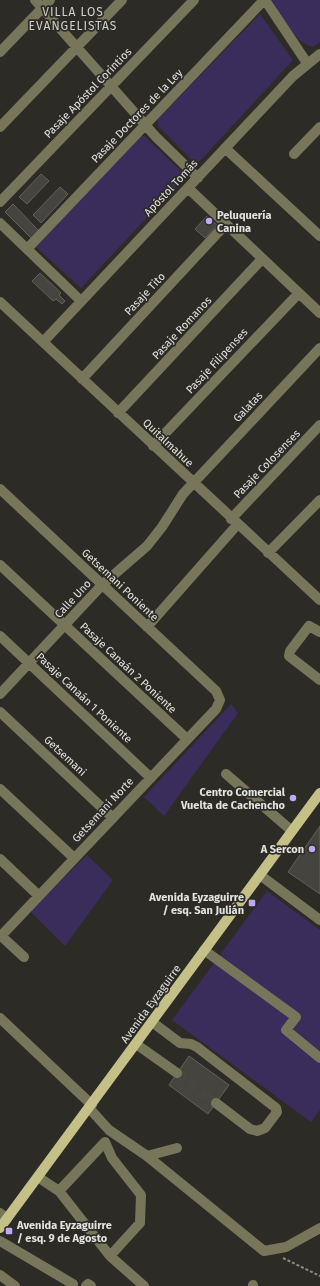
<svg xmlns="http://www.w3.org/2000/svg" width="320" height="1286" font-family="'Fira Sans',sans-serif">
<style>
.green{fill:#3b2d5b}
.building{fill:#45443f;stroke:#62625c}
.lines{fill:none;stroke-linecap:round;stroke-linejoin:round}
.minor-tunnel{stroke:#474742;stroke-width:10;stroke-dasharray:10 5;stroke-linecap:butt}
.path{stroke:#8b8a86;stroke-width:2;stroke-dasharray:3 2;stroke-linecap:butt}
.minor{stroke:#78765a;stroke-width:10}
.major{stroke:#c5c087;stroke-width:10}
.poi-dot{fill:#bea9f5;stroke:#2c2b26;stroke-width:1.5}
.labels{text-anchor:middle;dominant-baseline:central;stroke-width:3.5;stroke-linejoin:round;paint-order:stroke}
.street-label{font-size:11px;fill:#e3e3df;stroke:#2c2b26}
.poi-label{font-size:11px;font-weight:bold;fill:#e3e3df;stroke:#2c2b26;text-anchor:end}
.neighbourhood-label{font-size:12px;letter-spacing:1px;fill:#d1d0ca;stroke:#2c2b26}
</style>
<rect width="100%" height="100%" fill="#2c2b26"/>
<path class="green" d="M272,0H320V42L313,47C292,41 282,18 272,0Z
M260,14L293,60L200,161L194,162L158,126V119Z
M144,136L183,173V179L81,288L36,247L137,138Z
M231,704L238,713L164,816L144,797Z
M87,855L113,880L65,946L30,911Z
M267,891L320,930V1110L311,1122L172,1020Z"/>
<path class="building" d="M41,174L49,181L27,204L19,197Z
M60,187L68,194L41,223L33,215Z
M13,204L39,231L31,238L5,212Z
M207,216L217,225L205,238L195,229Z
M40,273L61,293L59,295L65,301L62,304L56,299L53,301L32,281Z
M320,826V894L288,872Z
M189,1056L229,1085L208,1114L169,1085Z"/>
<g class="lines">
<path class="minor-tunnel" d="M177,1073L216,1103"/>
<path class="path" d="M283,1258L320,1276"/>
<path class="minor" d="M35,0L156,137L198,178
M265,0L307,63
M0,52L50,0
M0,127L122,0
M225,148L320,236
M294,154L320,127
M188,188L320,313
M0,202L194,0
M0,223L81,301
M27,249L264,0
M0,302L320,600
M43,342L293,76L320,54
M82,379L226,224
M118,413L262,259
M153,446L299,293
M0,489L216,691L220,700L216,709L1,936
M231,519L320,425
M268,553L320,500
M0,565L187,739
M147,627L237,525
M320,632L309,626L290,651L289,656L320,680
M0,636L151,778
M0,694L102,585L147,546L162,527L183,494L320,348
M0,712L113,818
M226,774L292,831
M0,789L74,858
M0,859L39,896
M260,875L320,920
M0,935L24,957
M204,950L296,1017L286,1030L320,1058
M0,1018L92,1105
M152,1022L180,1043L191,1044L197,1047L276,1108L277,1112L265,1128L257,1131L250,1129L216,1103
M136,1044L177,1073
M89,1108L109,1130L147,1156L177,1148
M147,1156L264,1251L286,1247L320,1228
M38,1177L59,1191L110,1256L140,1223L141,1195L112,1158L105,1142L59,1191
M0,1213L7,1219
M0,1241L73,1284
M110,1256L144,1286
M0,1275L15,1286
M86,1286L88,1284L91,1286
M253,1286V1285"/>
<path class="major" d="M0,1228L320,793"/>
</g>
<g class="poi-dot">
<circle cx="209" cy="221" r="4"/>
<circle cx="293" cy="798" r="4"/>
<circle cx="312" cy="849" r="4"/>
<rect x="248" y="899" width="8" height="8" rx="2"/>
<rect x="5" y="1227" width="8" height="8" rx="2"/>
</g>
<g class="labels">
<g class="street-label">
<text transform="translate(88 93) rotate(-46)">Pasaje Apóstol Corintios</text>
<text transform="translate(137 116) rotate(-46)">Pasaje Doctores de la Ley</text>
<text transform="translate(171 188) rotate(-47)">Apóstol Tomás</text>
<text transform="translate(145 294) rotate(-47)">Pasaje Tito</text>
<text transform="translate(182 328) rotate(-47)">Pasaje Romanos</text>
<text transform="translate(217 361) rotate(-47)">Pasaje Filipenses</text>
<text transform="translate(248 407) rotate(-47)">Galatas</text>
<text transform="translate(168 443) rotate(43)">Quitalmahue</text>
<text transform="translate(267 464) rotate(-46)">Pasaje Colosenses</text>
<text transform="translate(120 585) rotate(43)">Getsemani Poniente</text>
<text transform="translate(73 599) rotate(-47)">Calle Uno</text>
<text transform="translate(128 668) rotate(43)">Pasaje Canaán 2 Poniente</text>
<text transform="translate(84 698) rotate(43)">Pasaje Canaán 1 Poniente</text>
<text transform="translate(65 756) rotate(43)">Getsemani</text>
<text transform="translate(103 810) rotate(-47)">Getsemani Norte</text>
<text transform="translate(151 1004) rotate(-54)">Avenida Eyzaguirre</text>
</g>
<g class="poi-label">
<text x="217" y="215" text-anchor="start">Peluquería<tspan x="217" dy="13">Canina</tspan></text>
<text x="285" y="792">Centro Comercial<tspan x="285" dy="13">Vuelta de Cachencho</tspan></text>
<text x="304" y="849">A Sercon</text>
<text x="244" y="897">Avenida Eyzaguirre<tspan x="244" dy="13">/ esq. San Julián</tspan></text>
<text x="17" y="1225" text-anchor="start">Avenida Eyzaguirre<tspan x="17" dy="13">/ esq. 9 de Agosto</tspan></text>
</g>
<g class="neighbourhood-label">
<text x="73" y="12">VILLA LOS<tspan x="73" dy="14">EVANGELISTAS</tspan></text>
</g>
</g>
</svg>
